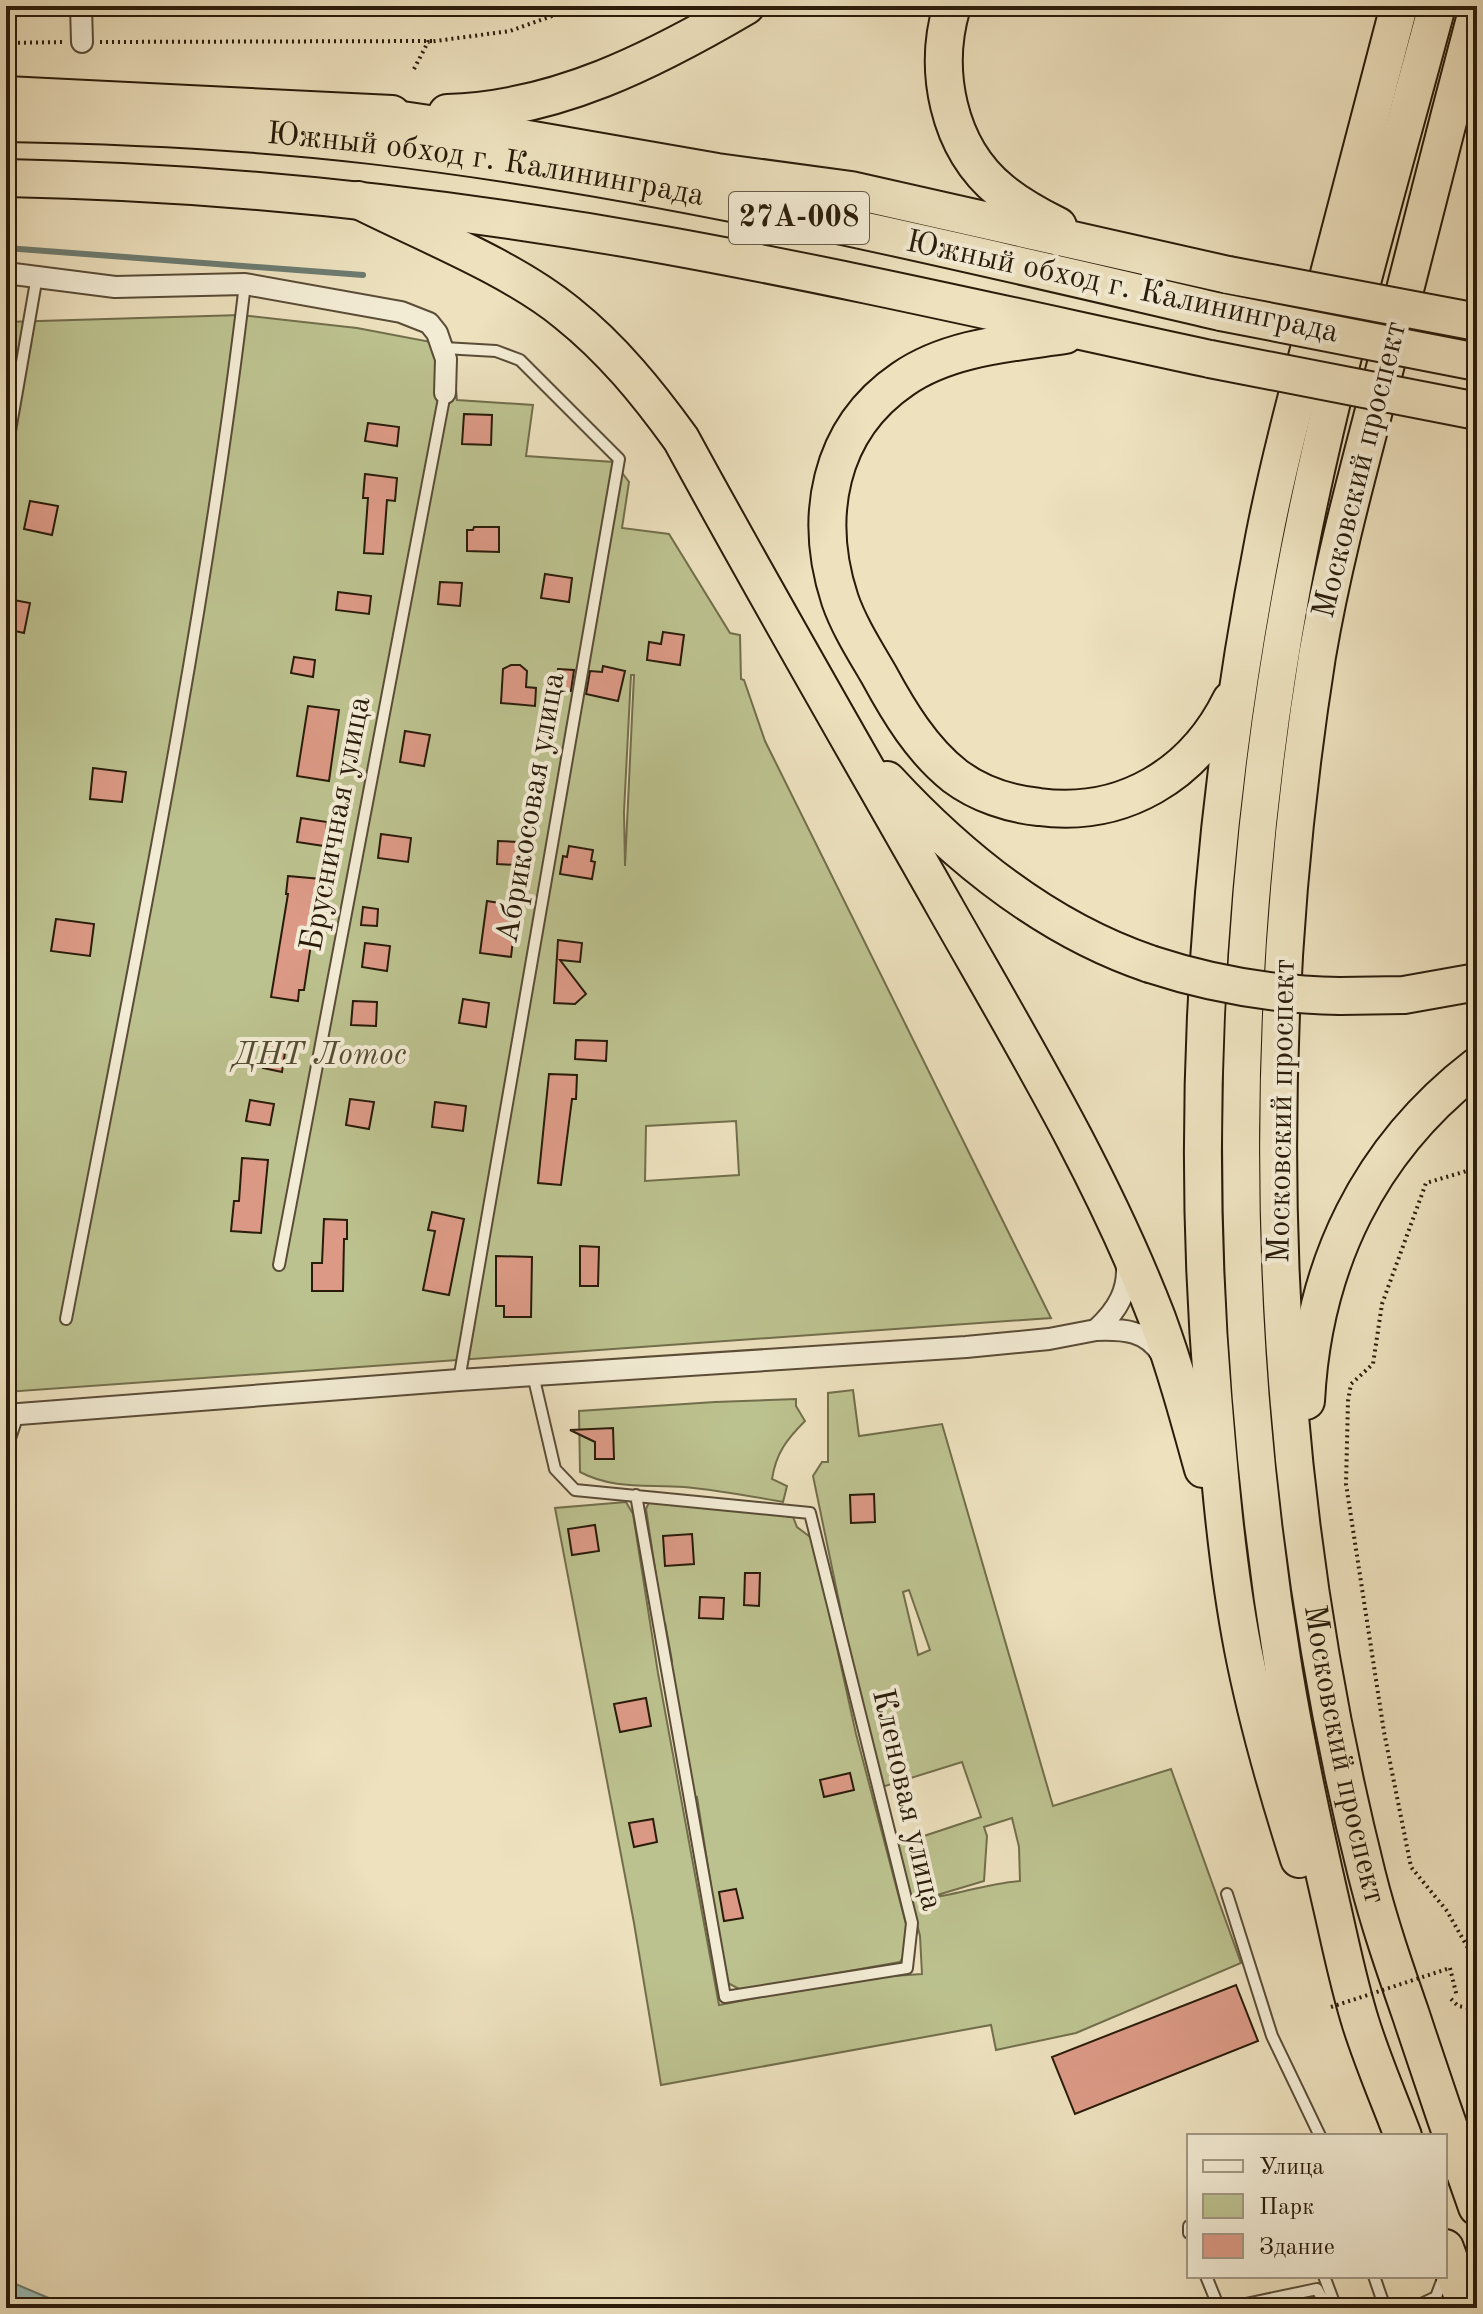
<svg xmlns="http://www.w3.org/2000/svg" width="1483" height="2314" font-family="'Old Standard TT',serif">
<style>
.green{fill:#bcc28f;stroke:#726e4c;stroke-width:2;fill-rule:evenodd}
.water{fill:#9abdb6;stroke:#6d7c71;stroke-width:2}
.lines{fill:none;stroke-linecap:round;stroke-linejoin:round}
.stream{stroke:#6d7c71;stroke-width:6}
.building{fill:#dc9a86;stroke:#291b0a;stroke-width:2}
.lane-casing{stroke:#5a4c37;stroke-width:14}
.street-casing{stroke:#5a4c37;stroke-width:24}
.highway-casing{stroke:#291b0a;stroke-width:40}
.path{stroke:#291b0a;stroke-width:4;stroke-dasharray:2 4;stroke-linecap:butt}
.lane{stroke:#f3ecd5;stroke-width:10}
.street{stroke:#f3ecd5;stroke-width:20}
.highway{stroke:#ede1be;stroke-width:36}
.highway-bridge-casing{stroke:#291b0a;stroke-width:40;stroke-linecap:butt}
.path-bridge{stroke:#291b0a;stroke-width:4;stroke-dasharray:2 4;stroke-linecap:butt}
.highway-bridge{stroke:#ede1be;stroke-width:36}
.labels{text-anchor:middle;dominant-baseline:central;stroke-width:8;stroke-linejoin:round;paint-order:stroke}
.shield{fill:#f3ecd5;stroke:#665a47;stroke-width:2}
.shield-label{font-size:30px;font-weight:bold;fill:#291b0a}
.street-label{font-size:32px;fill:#291b0a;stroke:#f3ecd5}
.park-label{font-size:32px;font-style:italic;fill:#554d32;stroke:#f3ecd5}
</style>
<rect width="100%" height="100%" fill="#ede1be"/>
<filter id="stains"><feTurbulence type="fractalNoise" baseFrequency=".0025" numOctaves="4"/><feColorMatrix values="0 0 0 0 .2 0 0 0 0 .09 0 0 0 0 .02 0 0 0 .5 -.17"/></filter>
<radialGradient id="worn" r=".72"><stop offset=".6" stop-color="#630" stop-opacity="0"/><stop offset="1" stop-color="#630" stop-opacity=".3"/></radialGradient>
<path class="green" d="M241,315L357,328L452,346L457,400L533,405L526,456L614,462L629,482L622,528L669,534L730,633L740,635L741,679L744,680L765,741L1051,1318L6,1392V322ZM631,675H634L625,866L624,812ZM736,1121L739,1175L645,1181L646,1126Z
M853,1390L859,1436L942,1424L1053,1806L1171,1769L1241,1963L1076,2033L996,2050L991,2025L661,2085L634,1923L555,1508L626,1502L633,1514L658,1673L719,2005L861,1978L922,1974L920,1936L897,1845L981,1817L962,1762L882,1787L853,1669L813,1476L822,1462H828V1393ZM909,1590L930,1650L918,1655L903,1592ZM1012,1818L1019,1847L1020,1881C988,1883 957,1895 924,1899L984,1881L987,1836L984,1827Z
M796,1399V1406L805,1421C787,1439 776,1453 772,1479L787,1486L783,1502C750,1496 718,1490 684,1487C648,1484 614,1490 580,1472L579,1411L715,1402Z
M650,1500L793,1517L797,1527L813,1539L856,1734L906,1924V1952L900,1962L741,1990L726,1982L697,1797L694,1796L668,1662L672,1661L665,1623L663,1622L646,1509Z"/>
<path class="water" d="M6,2280L51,2299L50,2308H6Z"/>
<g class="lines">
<path class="stream" d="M6,248L363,275"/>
</g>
<path class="building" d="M464,414L492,415L491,445L462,444Z
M368,423L399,427L397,446L365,441Z
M365,474L397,478L395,501L387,500L383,554L364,553L368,498H363Z
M30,501L58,506L52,535L24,529Z
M474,527H499V552L467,551V530H473Z
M545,574L572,578L569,602L541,598Z
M440,582L462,583L460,606L438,604Z
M338,592L371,596L369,614L336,610Z
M8,599L30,603L24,633L6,629Z
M663,632L684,635L680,665L647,660L649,642L661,644Z
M294,657L315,660L313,677L291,673Z
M511,665H520L527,671L526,687L536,688L535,706L501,703L503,669Z
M603,666L625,671L618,701L586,694L590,671L602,672Z
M558,669L574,670L571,691L557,688Z
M308,706L339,710L329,781L297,776Z
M405,731L430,735L424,766L400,762Z
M93,768L126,772L122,802L90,799Z
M301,818L327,822L324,846L297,842Z
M381,834L411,838L408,862L378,858Z
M498,841L518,842L517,865L497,864Z
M569,846L593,850L591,861L595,862L592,879L560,874L563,856L567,857Z
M288,876L321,879L304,990H299L298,1001L271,997L288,894H286Z
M487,901L517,906L511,957L480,953Z
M363,907L378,909L377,926L361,925Z
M56,919L94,924L90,956L51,951Z
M558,940L582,943L580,962L560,960L586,994L575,1004L554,1003Z
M365,943L390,946L387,971L362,967Z
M463,999L489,1003L486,1027L459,1023Z
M353,1001L377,1002L376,1026L351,1025Z
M576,1040L607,1041L606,1061L575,1059Z
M267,1043L286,1046L282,1072L263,1068Z
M549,1074L577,1075L576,1099H572L561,1185L538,1183Z
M350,1099L374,1102L369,1129L346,1125Z
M250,1100L274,1104L270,1125L246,1121Z
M435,1102L466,1106L463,1131L432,1127Z
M242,1158L268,1160L261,1233L231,1231L234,1201H239Z
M432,1212L464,1219L449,1295L423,1290L435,1231L428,1230Z
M324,1219L347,1220V1239H344L343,1291H312V1263H322Z
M580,1246L599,1247L598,1286H580Z
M496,1256L532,1257L531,1317H504V1306H496Z
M613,1428L614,1459H595V1442L570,1430Z
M874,1494L875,1522L851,1523L850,1495Z
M595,1525L599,1551L572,1555L568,1529Z
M692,1534L694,1564L665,1566L663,1536Z
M745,1573H760L759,1606L744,1605Z
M700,1597L724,1598L723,1619L699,1618Z
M646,1698L651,1726L620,1732L614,1704Z
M850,1773L854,1790L824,1797L820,1780Z
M653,1819L657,1842L634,1847L629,1823Z
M736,1889L743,1918L724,1921L719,1892Z
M1236,1985L1258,2041L1075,2114L1052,2057Z"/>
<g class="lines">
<defs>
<path id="lane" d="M444,348L496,351L520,360L619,459L459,1380
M6,454L37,276
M279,1265L445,393
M66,1319C132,976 204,632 245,284
M533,1375L555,1469L575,1490L810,1513L912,1923L907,1968L725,1997L636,1495
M6,1450L18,1415
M1227,1894L1272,2036L1320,2136
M1189,2226V2233
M1206,2276L1219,2308
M1324,2276L1336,2308
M1374,2276L1385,2308
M1227,2308L1317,2289L1327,2308
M1413,2308L1436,2297L1444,2276"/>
<path id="street" d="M81,6L82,42
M6,273L115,287L245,284L401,312L429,323L437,333L446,359L445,393
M1126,1259C1131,1289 1117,1311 1096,1330C1123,1329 1147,1330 1162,1355
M6,1415L459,1380L966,1347L1049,1339L1096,1330"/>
<g id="highway">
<path d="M952,6C933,69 947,147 1001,191C1018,205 1038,216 1058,226"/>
<path id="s1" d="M1477,11C1446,127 1417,243 1387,360C1362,458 1334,556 1317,656C1253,1060 1267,1478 1367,1875C1379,1923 1395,1969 1411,2015C1432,2079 1454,2143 1477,2207"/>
<path d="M6,95L392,114"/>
<path d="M447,113C556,110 654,60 746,6"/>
<path d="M368,115L510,136L717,172L851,190L1228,275"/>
<path id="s2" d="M6,123C128,125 250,131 371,145C658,178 940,247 1221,312"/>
<path d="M6,178C226,182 447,206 664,245C847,278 1028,320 1210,359"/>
<path d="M358,200C423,233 511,267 567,313C612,349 647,392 681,439C767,597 857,752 946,909C1021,1041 1102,1175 1157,1318C1175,1367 1189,1418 1203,1469"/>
<path d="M1065,335C1011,343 949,347 903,379C828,430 813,518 840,600C849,626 865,651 879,675C899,712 922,750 955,776C979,794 1010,804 1039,807C1123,818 1194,775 1231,700"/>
<path d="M887,780C960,859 1046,929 1150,964"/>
<path d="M1340,996L1404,995L1477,982"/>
<path d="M1306,1401C1313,1265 1369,1149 1477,1066"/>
<path d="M1299,1859C1277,1790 1257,1721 1243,1649C1227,1566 1220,1480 1213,1395C1189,1109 1209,820 1264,538C1279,461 1300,384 1320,308C1346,207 1373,107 1399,6"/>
<path d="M1403,2136C1389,2099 1373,2062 1361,2024C1349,1986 1341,1946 1332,1907C1314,1829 1297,1751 1284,1672C1225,1313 1226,946 1292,588C1328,391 1385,199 1437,6"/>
<path d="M1445,2248L1467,2308"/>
</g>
</defs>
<use href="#lane" class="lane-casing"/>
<use href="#street" class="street-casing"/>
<use href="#highway" class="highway-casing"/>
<path class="path" d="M100,42L433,41
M6,43L64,42
M414,69L428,42L510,31L580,6
M1477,1168L1426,1183L1382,1304L1373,1364L1351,1384L1348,1401L1346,1484L1384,1732L1411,1867L1447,1911L1477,1964
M1450,1968L1457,1997
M1451,1999L1458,2006L1469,2008L1477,2001"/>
<use href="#lane" class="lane"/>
<use href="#street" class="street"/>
<use href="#highway" class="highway"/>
<defs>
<path id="highway-bridge" d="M1228,275L1477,322
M1221,312L1477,362
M1210,359L1477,411
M1150,964C1211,984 1276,995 1340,996"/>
</defs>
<use href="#highway-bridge" class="highway-bridge-casing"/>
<path class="path-bridge" d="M1331,2007L1450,1968"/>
<use href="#highway-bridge" class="highway-bridge"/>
</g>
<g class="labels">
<rect class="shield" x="729" y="192" width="140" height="52" rx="6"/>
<g class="shield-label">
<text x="799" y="218">27А-008</text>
</g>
<g class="street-label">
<text stroke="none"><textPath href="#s2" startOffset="482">Южный обход г. Калининграда</textPath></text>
<text transform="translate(1122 288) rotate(12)">Южный обход г. Калининграда</text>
<text transform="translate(1361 470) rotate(-76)">Московский проспект</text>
<text transform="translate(532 808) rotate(-80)">Абрикосовая улица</text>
<text transform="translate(337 824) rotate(-79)">Брусничная улица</text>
<text transform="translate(1283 1111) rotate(-89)">Московский проспект</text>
<text stroke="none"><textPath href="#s1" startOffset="1770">Московский проспект</textPath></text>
<text transform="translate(906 1800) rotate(77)">Кленовая улица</text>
</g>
<g class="park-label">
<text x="320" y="1056">ДНТ Лотос</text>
</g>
</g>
<rect width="1483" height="2314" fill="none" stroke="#ede1be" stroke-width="32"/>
<rect x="8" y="8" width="1467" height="2298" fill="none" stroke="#291b0a" stroke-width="4"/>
<rect x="16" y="16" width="1451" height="2282" fill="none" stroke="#291b0a" stroke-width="2"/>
<rect x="1187" y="2134" width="260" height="144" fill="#f3ecd5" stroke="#a29884" stroke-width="2"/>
<rect x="1203" y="2160" width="40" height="12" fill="#f3ecd5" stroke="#a29884" stroke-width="2"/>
<text x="1259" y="2174" font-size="24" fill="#291b0a">Улица</text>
<rect x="1203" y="2194" width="40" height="24" fill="#bcc28f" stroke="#a29884" stroke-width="2"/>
<text x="1259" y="2214" font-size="24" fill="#291b0a">Парк</text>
<rect x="1203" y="2234" width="40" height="24" fill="#dc9a86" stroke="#a29884" stroke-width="2"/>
<text x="1259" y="2254" font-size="24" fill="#291b0a">Здание</text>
<rect width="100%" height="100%" filter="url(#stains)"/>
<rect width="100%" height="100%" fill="url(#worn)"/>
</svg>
